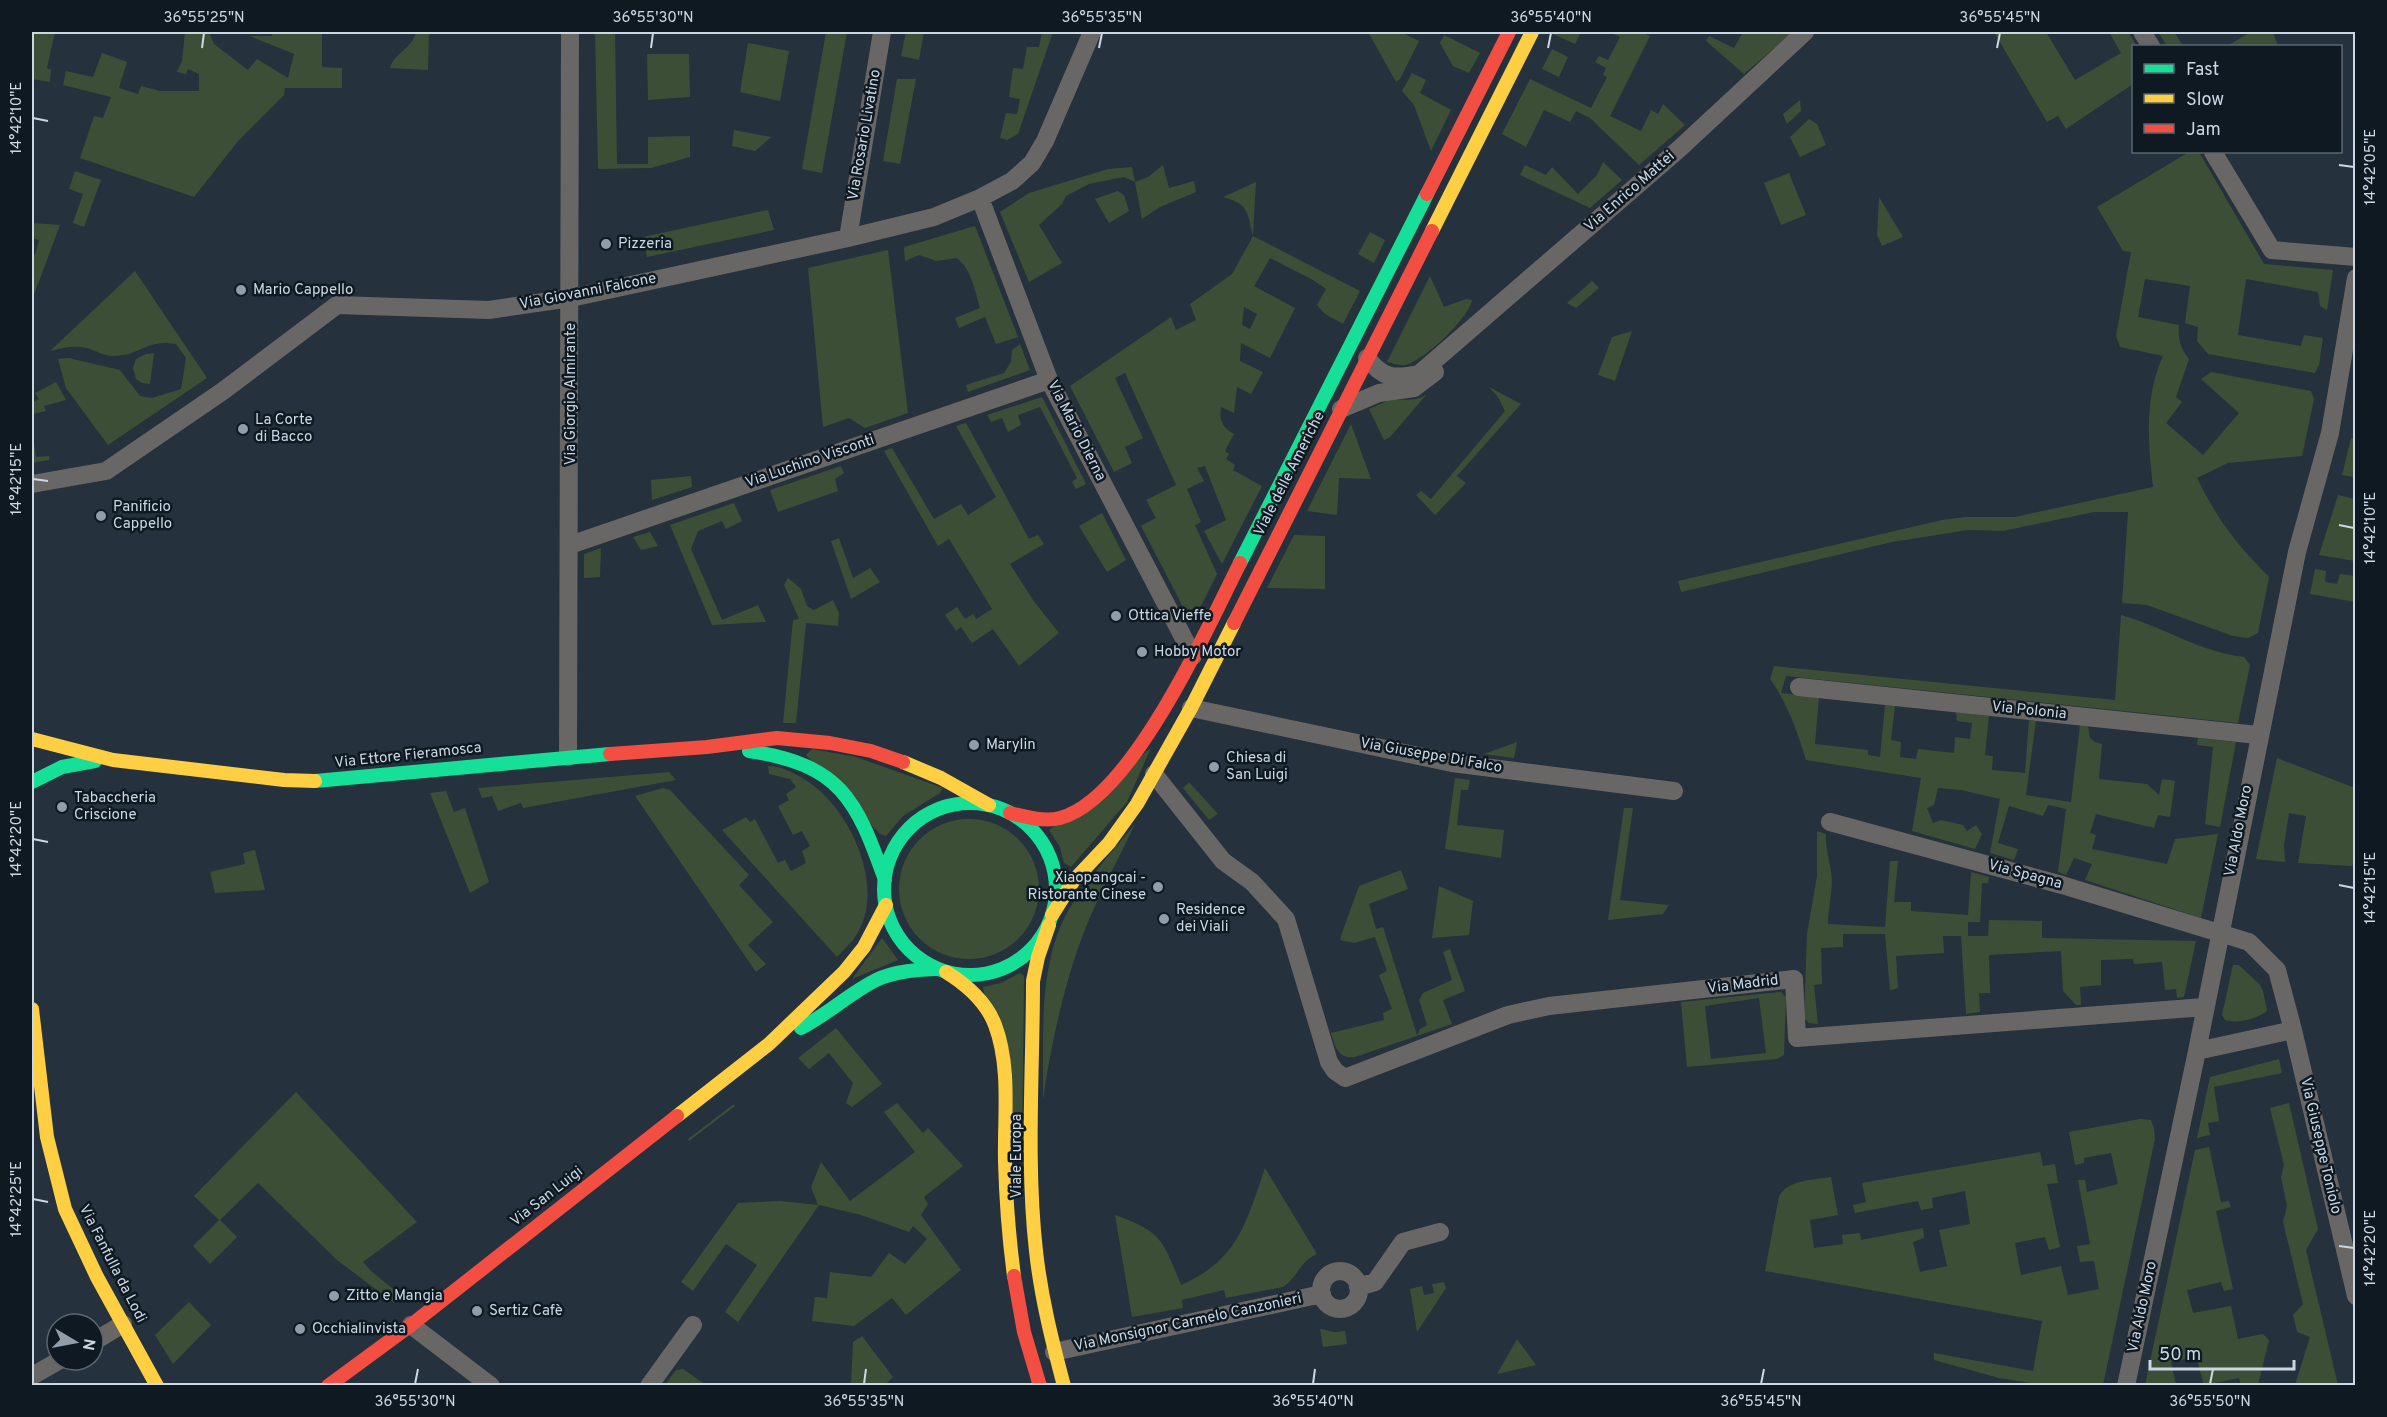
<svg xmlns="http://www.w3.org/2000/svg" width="2387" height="1417" font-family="Overpass,sans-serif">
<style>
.green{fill:#3c4f36;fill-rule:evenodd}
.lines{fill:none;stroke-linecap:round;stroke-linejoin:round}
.street{stroke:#696766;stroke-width:18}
.fast{stroke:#16e098;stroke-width:14}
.slow{stroke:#ffcf43;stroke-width:14}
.jam{stroke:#f24e42;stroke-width:14}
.ticks{fill:none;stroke:#cbd8e4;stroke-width:2}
.poi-dot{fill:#919ea9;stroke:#0f1922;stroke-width:2}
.labels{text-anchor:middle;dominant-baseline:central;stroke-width:5;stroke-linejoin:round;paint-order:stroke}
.street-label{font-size:15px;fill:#cbd8e4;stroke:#0f1922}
.poi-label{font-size:15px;fill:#cbd8e4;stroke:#0f1922;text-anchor:start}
.neatline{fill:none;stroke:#cbd8e4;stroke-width:2}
.ticks-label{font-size:15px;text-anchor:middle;fill:#cbd8e4}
</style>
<rect width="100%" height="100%" fill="#25313c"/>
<path class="green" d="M32,32H55L47,68L51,70L50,82L32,79Z
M185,32H209L214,44L248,70L257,59L288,78L294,54L250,36H272V32H322V67L342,68V88H285L284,95L238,141L194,197L80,158L94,116L103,118L111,97L63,85L66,71L93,77L102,53L127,62L119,88L138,94L141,86L160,91H199V74L188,69L186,74L177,72L182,61Z
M416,32H429L428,70L390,68C394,53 413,48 416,32Z
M595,32H615L617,164H648V137L690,136V157L651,168L598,169Z
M826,32H847L822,173L802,169Z
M906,32H924L919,60L901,56Z
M1042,32H1053L1018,134L1007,140L1000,138L1006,113L1017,114L1020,99L1009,97L1013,68L1023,69L1027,47H1039Z
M1368,32H1400L1419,41L1400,79L1396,82Z
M1554,32H1581L1575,44L1553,34Z
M1610,32H1641L1650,36L1610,116L1641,131L1651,110L1658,114L1663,104L1685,125L1639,165L1590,118L1576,111L1570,122L1544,110L1526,147L1502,134L1530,79L1591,108L1607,77L1603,75L1606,68L1595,62L1599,56L1608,60L1620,37Z
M1743,32H1793L1744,74L1706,41L1709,36L1734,48Z
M1994,32H2046L2075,80L2121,53L2109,32H2128L2137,46H2134L2133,84L2066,129L2058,116L2047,122Z
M2158,32H2174L2183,46H2167Z
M2251,32H2273L2278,46H2227Z
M1444,35L1480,53L1469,73L1453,66L1440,43Z
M748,43L789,51L780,101L740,92Z
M1552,49L1568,57L1559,77L1542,69Z
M647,54H689L690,97L648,100Z
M1412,73L1426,80L1420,93L1451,110L1431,151L1414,105L1402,91Z
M897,79H916L900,164L883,161Z
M1800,100L1801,111L1787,124L1783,114Z
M1809,119L1817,124L1826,145L1800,157L1790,137Z
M734,130L771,137L755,151L732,146Z
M2189,152H2199L2264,264L2333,270L2327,310L2320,306L2318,292L2246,279L2238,335L2301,346L2304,335L2323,338L2319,365L2315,373L2208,354L2197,341L2198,327L2185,323L2190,286L2145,279L2138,317L2179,325C2178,339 2180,348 2189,359L2176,397L2182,402L2166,423L2203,455L2239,413L2201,379L2211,372L2311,391L2314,399L2302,456L2228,463L2197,478C2217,519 2237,545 2269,577L2258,633L2248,638L2233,636L2147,605L2122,603L2128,512H2094L2003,531L1968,530L1892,542L1681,592L1678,581L1942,520L1965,517H2015L2153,487C2148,443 2144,398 2163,356L2120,347L2116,336L2131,252L2123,251L2097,207Z
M1603,162L1622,180L1590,208L1520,175L1525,165L1546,175L1552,167L1578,194L1597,175Z
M1163,165L1169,188L1194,181L1196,192L1160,207L1142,219L1135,182L1124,177L1089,184L1066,196L1062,204L1039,225L1062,263L1029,282L1000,212L1029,193L1108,169L1132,167L1135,182L1148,177Z
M75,171L101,180L84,227L73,223L83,194L69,189Z
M1789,173L1806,215L1781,225L1764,183Z
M1256,182L1253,236L1360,291L1343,324L1325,314L1317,305L1326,289L1313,280L1270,258L1256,283L1254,286L1295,308L1270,358L1241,343L1240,361L1263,372L1251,394L1237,387L1234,413L1221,407C1219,420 1222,427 1234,434L1225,451L1229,454L1226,459L1235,465L1233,470L1262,486L1222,564L1204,531L1226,520L1205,466L1197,468L1204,481L1187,489L1201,522L1195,525L1217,574L1201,606L1189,610L1182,605L1141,526L1156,518L1146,500L1176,485L1125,373L1115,378L1143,438L1125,447L1132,463L1114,472L1070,386L1171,317L1176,330L1196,320L1190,304L1232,274L1253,236C1247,212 1249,204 1223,197ZM1244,307L1257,314L1250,329L1242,325Z
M1118,191L1124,195L1129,211L1109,223L1095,199Z
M1879,197L1903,237L1882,246L1877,235Z
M768,210L774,230L647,257L643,237Z
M32,223L60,225L32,300V255H35L39,240L32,238Z
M975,226L1018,337L996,344L985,317L959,328L955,318L980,308C975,291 971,267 956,258L937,261L919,255L905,261L904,247Z
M1370,232L1385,240L1374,263L1358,254Z
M888,250L908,413L865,428L849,418L823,427L808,268Z
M135,271L207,378L108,445L66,388L58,359L69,358L120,370L140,396L152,398L181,389L186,358L176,344C146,339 140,356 114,356C105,356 96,351 87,348C75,345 62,348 50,351Z
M1430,276L1444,307L1466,299L1472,300C1469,318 1424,361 1405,365C1400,366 1392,363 1387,362Z
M1592,281L1599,288L1576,308L1567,303Z
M1632,331L1615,381L1598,375L1612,337Z
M1020,344L1030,370L968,392L966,385L1004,373L1011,362L1012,350Z
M154,353L150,384L142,383L136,379L133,368L136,359L146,354Z
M56,382L66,400L44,406L46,411L32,414V403L39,399L35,393Z
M1489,387L1521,404L1457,476L1466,483L1435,515L1416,495L1421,491L1431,499L1505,411L1498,397Z
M1427,394L1390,437L1384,440L1369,409C1377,406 1386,400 1393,400C1407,399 1415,402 1427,394Z
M1042,397L1086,484L1076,489L1072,482L1077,478L1040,407L1018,415L1021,425L1008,432L1002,418L991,422L987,415Z
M966,423L1029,539L1038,535L1044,544L1010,564L1033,600L1059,633L1019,666L993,629L972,643L961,627L956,631L945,615L957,607L965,619L973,614L976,619L992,609L949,539L938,546L884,451L892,448L934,519L961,504L968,515L996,497L956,426Z
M1351,424L1371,479L1339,478L1337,515L1307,511Z
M32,428L36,457L49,456V460L32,463Z
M2351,438L2355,439L2354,477L2342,475Z
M841,466L844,473L835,479L838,491L778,512L770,490Z
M691,476L692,487L652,500L651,480Z
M2338,495L2355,499V561L2319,555Z
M734,503L742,521L726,529L722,521L698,531L691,549L722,620L758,605L766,622L712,625L670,525Z
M1102,513L1126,560L1107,572L1079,526Z
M650,532L658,546L641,550L633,537Z
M1294,535L1325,536V589L1267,588Z
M839,538L853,578L870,568L880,582L851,599L831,541Z
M601,548L600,577L584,578V554Z
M2315,569L2326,571L2325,582L2337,584L2340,574L2355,576V602L2310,594Z
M788,578L801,589L807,606L814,610L833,600L839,613L838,626L806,623L796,723H783L793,620L799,619L784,585Z
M2121,615C2164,627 2200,652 2244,657L2250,665L2238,723L1786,676L1781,693L1819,697L1815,744L1868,750V755L1880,757L1885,705L1895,706L1891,740L1901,742L1900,757L1916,759L1918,749L1954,753L1955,737L1970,739L1972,723L1957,721L1956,712L1989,716L1985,755L1993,756L1992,770L2025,773L2029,720L2036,721L2026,795L2071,802L2080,725L2088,726L2090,738L2095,742L2102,744L2099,779L2147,784L2159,795L2162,779L2175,781L2170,817L2158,815L2154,828L2096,814L2090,833L2096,835L2092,849L2167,864L2175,839L2218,834L2201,918L2085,880L2092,864L2074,858L2066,875L2058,872L2066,809L2048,805L2043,816L2009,806L1998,843L2018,849L2014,860L1990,853L2000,799L1961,790L1938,788L1934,805L1927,808L1933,823L1941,820L1963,825L1967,831L1976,825L1982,834L1975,849L1912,831L1921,778L1806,760C1797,731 1788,704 1770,679L1774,666L2115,700Z
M2198,738L2236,742L2220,827L2205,824L2213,747L2197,745Z
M1517,742L1514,758L1484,754Z
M1151,748L1127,802L1071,867L1064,863L1060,847L1049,830Z
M812,749L856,757L943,788L940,793L903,816L886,836L880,834L806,755Z
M2277,758L2355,788L2356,855L2352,866L2298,863L2306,816L2289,813L2284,845L2285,862L2256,859Z
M768,766C784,766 802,777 814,786C854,817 888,894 853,940C848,946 842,951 837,957L722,830L746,817L750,822L755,819L778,863L785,860L791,871L806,863L802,851L810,846L802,831L793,835L778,806L789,800L786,794L796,787L790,779L769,774Z
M669,772L676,780L523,808L521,803L498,811L492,796L482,798L478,788Z
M1455,778L1470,780L1468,790H1461L1457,825L1504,830L1501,858L1445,849Z
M1189,782L1218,814L1209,820L1183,788Z
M663,788L670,790L749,875L739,885L773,922L748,945L766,964L756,972L635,796Z
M446,791L454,812L465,808L489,882L470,893L430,793Z
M1624,808H1633L1620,900L1669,905L1663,914L1608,920Z
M899 889a70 70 0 1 1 140 0a70 70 0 1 1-140 0Z
M1135,824C1115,866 1092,907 1077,951C1061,999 1050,1050 1043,1100C1044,1038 1037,967 1068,911C1086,880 1112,852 1135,824Z
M1817,831L1826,834C1825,845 1829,859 1831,871C1834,887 1828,907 1828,924L1885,927L1890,861H1898L1894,902H1911V911L1968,915L1971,872L1989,877L1988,883H1982L1980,922H1968V936H1988L1989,920L2042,921V938L2196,941L2184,997L2177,998L2176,989L2165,990L2162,962L2134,964L2133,959L2101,960V985L2080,987L2081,1005H2076L2063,991L2061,951L1989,955L1990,993H1979L1980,1012L1966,1014L1961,936H1943L1944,953L1896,956L1898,988L1890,990L1885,934H1843V947L1821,948L1822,984L1814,985L1818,1024L1809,1023L1804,1018L1807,934L1817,876Z
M255,850L265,890L215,893L210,872L245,864L243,853Z
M1401,870L1408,889L1369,904L1376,929L1383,927L1417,1035L1420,1029L1427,1025L1419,1000L1423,993L1452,980L1443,952L1450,949L1465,991L1443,1000L1452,1024L1355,1057C1338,1059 1335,1047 1331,1033L1384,1020L1383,1013L1392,1009L1379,975L1387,971L1375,937L1354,943L1340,940L1342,933L1359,886Z
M1439,886L1473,901L1469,935L1432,938Z
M882,938L898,960L852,979Z
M2233,965H2239L2260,985L2263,991L2267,1011C2257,1019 2237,1024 2225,1020L2222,1015Z
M1020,973L1024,976L1022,1157H1015L983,987L1001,983Z
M1781,992L1786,997L1784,1055L1777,1059L1687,1067L1681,1002ZM1759,998L1766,1053L1711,1059L1705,1006Z
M836,1028L882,1084L852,1107L846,1103L853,1083L829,1053L809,1069L798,1058Z
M2279,1059L2282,1073L2214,1087L2219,1121L2208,1123L2210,1135L2197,1138L2210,1077Z
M296,1092L417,1222L363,1262L371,1271L402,1296L394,1303L337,1260L258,1183L220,1220L237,1237L210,1264L193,1246L219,1220L194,1196Z
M897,1103L923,1133L928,1128L963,1166L924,1197L928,1204L921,1215L961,1270L906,1315L892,1298L854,1326L812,1321L815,1297L827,1298L830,1272L871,1277L889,1253L905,1264L927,1239L913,1226L909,1232L861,1215L819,1205L738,1322L725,1312L757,1265L726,1244L693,1291L681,1282L738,1203L780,1201L818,1205L811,1187L821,1162L850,1201L915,1152L884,1112Z
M2289,1103L2318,1229L2306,1250L2338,1385H2295L2310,1337L2297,1332L2293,1315L2303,1304L2283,1222L2287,1206L2281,1177L2284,1165L2270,1108Z
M734,1104L735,1106L689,1141L688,1139Z
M2140,1119L2151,1120L2154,1129L2155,1139L2103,1385H2044L1999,1378L1934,1360V1353L2033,1371L2042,1321L1765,1271L1779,1196C1788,1180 1813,1180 1831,1177L1838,1215L1810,1220L1814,1248L1843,1244L1842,1235L1860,1233L1861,1240L1923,1228L1924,1238L1913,1242L1920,1272L1947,1266L1939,1230L1970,1224L1965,1191L1932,1198L1933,1208L1921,1210L1918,1201L1855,1213L1853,1205L1866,1202L1862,1183L2040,1152L2043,1166L2055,1164L2058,1183L2047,1184L2060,1247L2049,1250L2045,1237L2015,1243L2021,1275L2061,1266L2068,1295L2099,1289L2094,1261L2080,1262L2077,1246L2090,1244L2078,1180H2085L2087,1192L2118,1184L2111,1153L2084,1158V1163L2075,1165L2069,1132Z
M2209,1147L2221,1202L2229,1201L2231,1207L2216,1211L2233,1289L2224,1291L2221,1282L2187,1290L2193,1313L2231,1306L2238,1339L2263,1334L2269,1340L2258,1385H2241L2239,1378L2204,1385L2196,1357L2171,1362L2176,1385H2145L2195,1150Z
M1265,1168L1317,1254C1299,1262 1298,1277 1283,1287L1226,1298L1224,1290L1182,1300L1183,1308L1132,1317L1115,1215C1163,1232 1163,1241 1181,1285C1238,1260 1246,1223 1265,1168Z
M1444,1282L1446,1288L1417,1332L1410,1289L1422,1286L1424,1295L1434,1293L1432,1284Z
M189,1302L211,1325L173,1364L155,1335Z
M1320,1329L1335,1332L1345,1331L1347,1344L1323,1347Z
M862,1336L893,1377L885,1385H851L853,1342Z
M1517,1339L1536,1365L1497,1374Z
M683,1369L706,1385H665L676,1370Z"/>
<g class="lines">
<path class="street" d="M2142,32L2151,46
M2213,152L2272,250L2356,257
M980,198L1049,380L1193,656
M848,238L882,32
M1367,358C1383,379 1394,379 1419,374L1678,150L1805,32
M1341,409L1379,393L1414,388L1435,372
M32,484L106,471L223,391L337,305L489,310L571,298L848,238L934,217L980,198L1012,181L1032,163L1045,141L1092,32
M570,545L1049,380
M1799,687L2258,735
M1191,708L1452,763L1674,791
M568,757L570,32
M1154,774L1223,861L1252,882L1286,919L1329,1062L1335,1071L1345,1078L1508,1015L1549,1006L1794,979L1797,1038L2205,1007
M1830,822L2062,885L2249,942L2277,970L2293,1030L2197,1051
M2293,1030L2356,1296
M1321 1290a19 19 0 1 1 38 0a19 19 0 1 1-38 0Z
M1358,1287L1375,1282L1403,1242L1440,1232
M411,1325L491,1386
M93,1342L123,1324
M1054,1352L1322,1294
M32,1376L60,1360
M649,1386L693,1325
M2126,1386L2197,1051L2297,552L2330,433L2356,278"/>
<path class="fast" d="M1240,563L1427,194
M749,751C841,765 856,799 885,880
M315,781L610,754
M32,782L62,767L95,761
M884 889a86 86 0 1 1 172 0a86 86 0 1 1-172 0Z
M801,1028C828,1014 850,993 876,980C895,971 916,970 936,969"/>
<path class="slow" d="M1432,231L1532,32
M32,739L113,760L284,780L315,781
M903,762L941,778L989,805
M1052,915L1074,880L1109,843L1137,804L1191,708L1234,623
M1049,925L1038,957L1033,981C1033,1071 1026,1162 1036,1251C1041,1297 1052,1341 1064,1386
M946,972C967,985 986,1001 995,1025C1011,1067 1004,1118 1005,1161C1006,1200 1009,1238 1014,1276
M32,1009L47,1137L65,1209L97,1277L157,1386
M677,1116L769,1044L844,972L864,947L886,905"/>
<path class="jam" d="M1427,194L1509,32
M1234,623L1432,231
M610,754L707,747L777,738L830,743L871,751L903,762
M1010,813C1026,817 1044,822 1060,818C1132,799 1207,628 1240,563
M1014,1276L1024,1332L1040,1386
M328,1386L411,1325L677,1116"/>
</g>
<path class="ticks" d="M202,48L204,33M651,48L653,33M1099,48L1102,33M1548,48L1551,33M1997,48L2000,33M33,118L48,121M2339,165L2354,167M33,479L48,481M2339,525L2354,528M33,839L48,842M2339,885L2354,888M33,1199L48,1202M2339,1246L2354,1248M415,1384L418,1369M864,1384L866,1369M1313,1384L1315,1369M1761,1384L1764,1369M2210,1384L2213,1369"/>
<g class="poi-dot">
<circle cx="606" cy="244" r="6"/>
<circle cx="241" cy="290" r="6"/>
<circle cx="243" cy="429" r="6"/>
<circle cx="101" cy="516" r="6"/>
<circle cx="1116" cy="616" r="6"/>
<circle cx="1142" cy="652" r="6"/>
<circle cx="974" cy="745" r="6"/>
<circle cx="1214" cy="767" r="6"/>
<circle cx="62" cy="807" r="6"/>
<circle cx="1158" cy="887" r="6"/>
<circle cx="1164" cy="919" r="6"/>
<circle cx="334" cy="1296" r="6"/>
<circle cx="477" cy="1311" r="6"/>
<circle cx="300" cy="1329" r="6"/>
</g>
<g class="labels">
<g class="street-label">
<text transform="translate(865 135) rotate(-80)">Via Rosario Livatino</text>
<text transform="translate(1630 192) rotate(-41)">Via Enrico Mattei</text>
<text transform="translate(588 292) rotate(-11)">Via Giovanni Falcone</text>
<text transform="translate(571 394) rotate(-90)">Via Giorgio Almirante</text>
<text transform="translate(1076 431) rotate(63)">Via Mario Dierna</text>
<text transform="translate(810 462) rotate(-19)">Via Luchino Visconti</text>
<text transform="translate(1290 474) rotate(-63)">Viale delle Americhe</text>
<text transform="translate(2029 711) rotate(6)">Via Polonia</text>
<text transform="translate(408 756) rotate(-6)">Via Ettore Fieramosca</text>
<text transform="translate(1431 756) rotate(10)">Via Giuseppe Di Falco</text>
<text transform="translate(2239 831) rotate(-79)">Via Aldo Moro</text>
<text transform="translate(2025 875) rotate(15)">Via Spagna</text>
<text transform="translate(1743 985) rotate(-7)">Via Madrid</text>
<text transform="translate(2320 1146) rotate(77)">Via Giuseppe Toniolo</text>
<text transform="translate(1017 1156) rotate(-90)">Viale Europa</text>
<text transform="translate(547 1197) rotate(-38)">Via San Luigi</text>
<text transform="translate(112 1264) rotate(63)">Via Fanfulla da Lodi</text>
<text transform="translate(2143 1307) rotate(-78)">Via Aldo Moro</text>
<text transform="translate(1188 1323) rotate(-12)">Via Monsignor Carmelo Canzonieri</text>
</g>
<g class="poi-label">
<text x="618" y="244">Pizzeria</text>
<text x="253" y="290">Mario Cappello</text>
<text x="255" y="420">La Corte<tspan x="255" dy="17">di Bacco</tspan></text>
<text x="113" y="507">Panificio<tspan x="113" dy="17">Cappello</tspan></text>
<text x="1128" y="616">Ottica Vieffe</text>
<text x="1154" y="652">Hobby Motor</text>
<text x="986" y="745">Marylin</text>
<text x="1226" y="758">Chiesa di<tspan x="1226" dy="17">San Luigi</tspan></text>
<text x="74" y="798">Tabaccheria<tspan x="74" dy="17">Criscione</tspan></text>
<text x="1146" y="878" text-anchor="end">Xiaopangcai -<tspan x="1146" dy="17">Ristorante Cinese</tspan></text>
<text x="1176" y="910">Residence<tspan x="1176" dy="17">dei Viali</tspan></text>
<text x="346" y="1296">Zitto e Mangia</text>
<text x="489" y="1311">Sertiz Cafè</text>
<text x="312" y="1329">Occhialinvista</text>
</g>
</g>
<rect width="2387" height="1417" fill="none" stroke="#0f1922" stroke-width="66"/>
<rect x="2132" y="45" width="210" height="108" fill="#0f1922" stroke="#5a6570" stroke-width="1.5"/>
<rect x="2144" y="64" width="30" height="9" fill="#16e098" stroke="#5a6570" stroke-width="1.5"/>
<text x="2186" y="75" font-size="18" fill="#cbd8e4">Fast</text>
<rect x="2144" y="94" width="30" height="9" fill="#ffcf43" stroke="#5a6570" stroke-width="1.5"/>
<text x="2186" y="105" font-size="18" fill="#cbd8e4">Slow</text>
<rect x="2144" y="124" width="30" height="9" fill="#f24e42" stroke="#5a6570" stroke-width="1.5"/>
<text x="2186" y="135" font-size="18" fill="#cbd8e4">Jam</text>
<g transform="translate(75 1342) rotate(100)"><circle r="28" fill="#0f1922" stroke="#5a6570" stroke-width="1.5"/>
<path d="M0-4.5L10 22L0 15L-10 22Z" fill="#919ea9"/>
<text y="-9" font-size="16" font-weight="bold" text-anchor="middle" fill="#cbd8e4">N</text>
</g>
<path d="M2150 1360v9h144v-9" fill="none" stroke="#cbd8e4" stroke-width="3"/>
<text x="2159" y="1360" font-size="18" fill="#cbd8e4" stroke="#0f1922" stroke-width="4.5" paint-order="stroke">50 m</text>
<rect x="33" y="33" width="2321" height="1351" class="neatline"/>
<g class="ticks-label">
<text x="204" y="22">36°55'25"N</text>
<text x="653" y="22">36°55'30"N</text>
<text x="1102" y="22">36°55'35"N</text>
<text x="1551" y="22">36°55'40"N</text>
<text x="2000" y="22">36°55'45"N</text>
<text transform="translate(16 118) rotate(-90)" y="5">14°42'10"E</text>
<text transform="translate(2370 167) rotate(-90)" y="5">14°42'05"E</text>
<text transform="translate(16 479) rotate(-90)" y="5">14°42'15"E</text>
<text transform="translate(2370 528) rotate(-90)" y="5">14°42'10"E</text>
<text transform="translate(16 839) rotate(-90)" y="5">14°42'20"E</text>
<text transform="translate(2370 888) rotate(-90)" y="5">14°42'15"E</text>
<text transform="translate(16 1199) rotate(-90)" y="5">14°42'25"E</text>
<text transform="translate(2370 1248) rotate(-90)" y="5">14°42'20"E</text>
<text x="415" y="1406">36°55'30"N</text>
<text x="864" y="1406">36°55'35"N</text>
<text x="1313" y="1406">36°55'40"N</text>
<text x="1761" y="1406">36°55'45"N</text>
<text x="2210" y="1406">36°55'50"N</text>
</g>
</svg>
